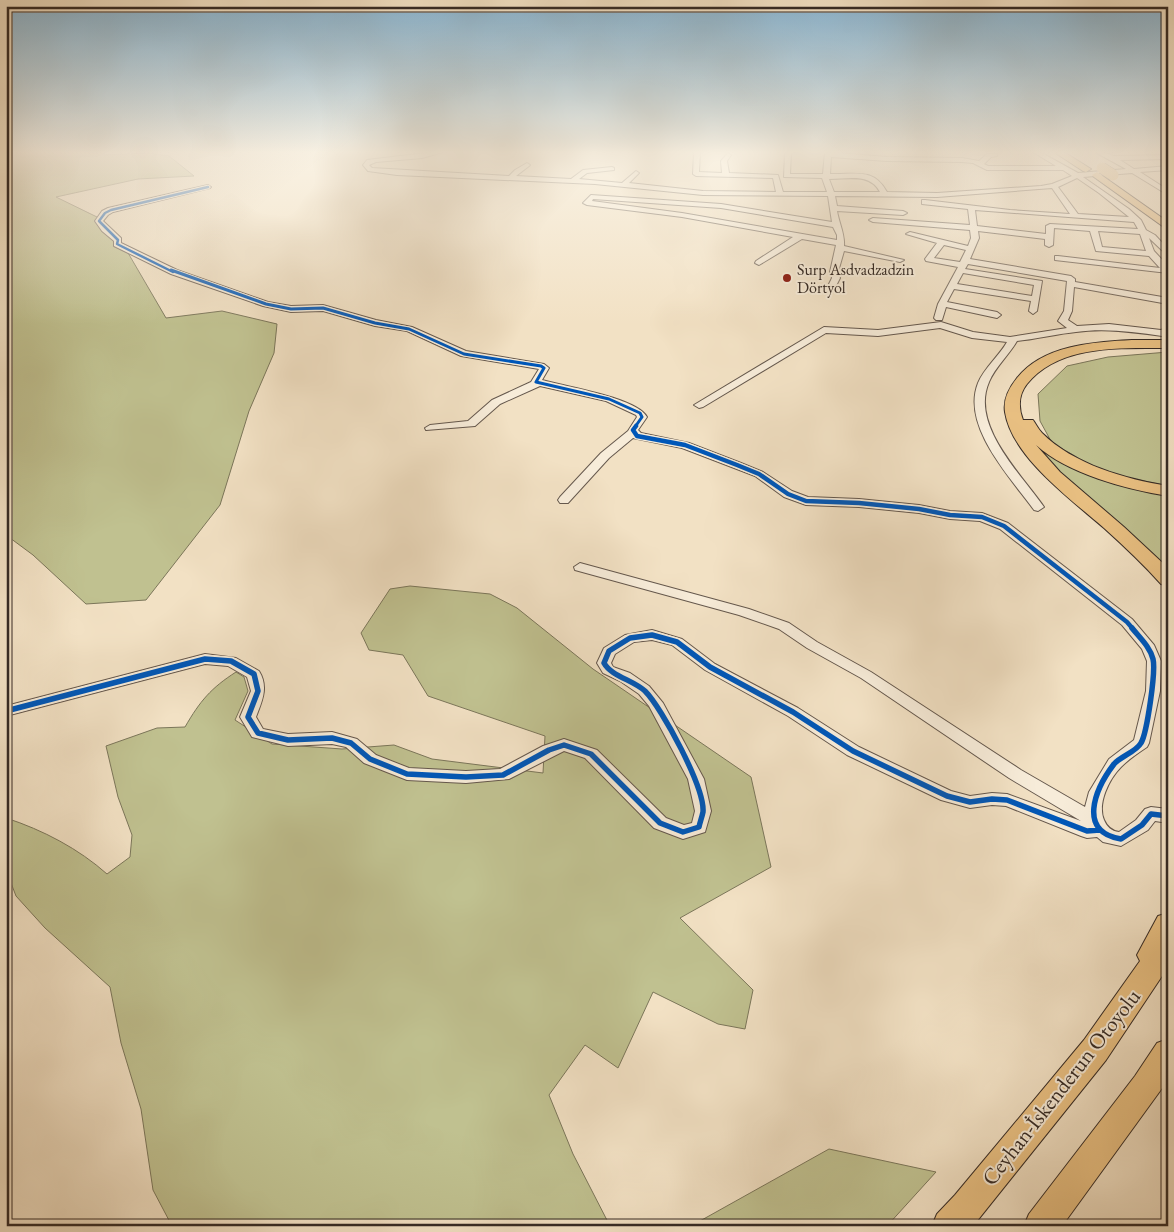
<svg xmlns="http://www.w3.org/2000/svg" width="1174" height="1232" font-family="'EB Garamond',serif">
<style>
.green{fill:#c0c190;stroke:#7b765a}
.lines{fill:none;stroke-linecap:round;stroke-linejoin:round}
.minor-casing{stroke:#65584d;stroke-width:2}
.highway-casing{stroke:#362b25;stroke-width:2}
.minor{fill:#f7ecd9;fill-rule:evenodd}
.highway{fill:#e9c082;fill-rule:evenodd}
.highway-bridge-casing{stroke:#362b25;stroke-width:12;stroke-linecap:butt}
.highway-bridge{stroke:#e9c082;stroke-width:11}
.cycleway-far3-casing{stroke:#f7ecd9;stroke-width:4.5}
.cycleway-far2-casing{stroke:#f7ecd9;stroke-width:5}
.cycleway-far1-casing{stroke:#f7ecd9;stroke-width:7}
.cycleway-casing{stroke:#f7ecd9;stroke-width:9}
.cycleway-far3{stroke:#0057b8;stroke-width:2.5}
.cycleway-far2{stroke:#0057b8;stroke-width:3}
.cycleway-far1{stroke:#0057b8;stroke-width:4.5}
.cycleway{stroke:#0057b8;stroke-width:5.5}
.poi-dot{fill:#8f2418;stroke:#f7ecd9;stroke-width:2}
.labels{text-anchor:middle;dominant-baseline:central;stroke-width:4;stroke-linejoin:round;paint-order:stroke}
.far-poi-label{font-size:16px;fill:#362b25;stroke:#f7ecd9;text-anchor:start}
.near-street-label{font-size:22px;fill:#362b25;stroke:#f7ecd9}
</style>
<rect width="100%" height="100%" fill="#f2e1c4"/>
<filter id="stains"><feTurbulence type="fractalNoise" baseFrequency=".004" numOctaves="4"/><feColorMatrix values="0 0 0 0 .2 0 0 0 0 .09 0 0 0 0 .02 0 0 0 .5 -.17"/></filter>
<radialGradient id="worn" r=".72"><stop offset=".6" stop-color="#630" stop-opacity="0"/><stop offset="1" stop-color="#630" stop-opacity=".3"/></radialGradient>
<path class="green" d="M6,152H104V155L149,153L169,156L194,176L138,179L56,197L97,217L124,246L166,318L222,311L277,324L274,353L249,411L220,505L146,600L86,604L33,555L6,535Z
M1168,352V486L1105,473L1052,443L1040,421L1038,394L1067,366L1108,357Z
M1025,430L1116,484L1168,496V575L1053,465Z
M410,586L490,594L517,608L593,669L751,777L771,867L680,918L753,990L745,1029L718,1024L653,992L618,1068L585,1045L549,1095L573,1154L610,1226H172L153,1190L141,1109L121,1043L110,987L45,928L16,896L6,870V818C43,830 79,849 107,874L130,857L132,835L118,797L106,746L157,728L185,727C200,701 211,688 236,672L244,677L248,691L235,720L272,744L342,749L394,745L432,759L543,773L545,736L428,696L403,655L369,650L361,633L390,589Z
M829,1149L936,1172L887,1226H691Z"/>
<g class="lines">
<defs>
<path id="minor" d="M434,152H443L422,158L376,162L369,165L372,168L509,176L515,170L527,163L530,165L529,166L516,176L571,179L583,170L612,167L614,168V170L587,173L579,179L622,183L636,171L639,173L629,183L703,191L776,192L773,178L696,176L693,174L694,152H700L699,172L722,173L721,161L728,153L731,155L727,161L729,173L778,175L783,192H827L822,178L784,177L785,152H791L790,174H823L825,152L887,157L962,158L979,161L987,154H997V156L991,157L984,164L988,166H1056L1033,152H1040L1078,173L1126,169L1095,152H1102L1114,156L1168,155V159L1120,160L1134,169L1168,166V170L1140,172L1168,190V195L1132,173L1083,177L1129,209L1141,220L1146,230L1155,235L1168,249V256L1149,238L1154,251L1168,266V273L1055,260V256H1058L1160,268L1149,256L1096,251L1090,231L1054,228L1053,245L1049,247L1045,245V239L978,231L979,238L970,259L1071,276L1075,279V282L1168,298V304L1074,287L1072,311L1068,320L1077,326L1109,324L1161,330L1168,327V334L1162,336C1133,332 1105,328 1076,332C1056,334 1037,339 1017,341C1009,355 995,367 989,382C970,425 1021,474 1044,507L1038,511L1034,510C1010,477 961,426 978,383C984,368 999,356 1007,342L972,338L940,328L878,336L826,333L703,407L699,408L694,405L824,327L878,330L941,322L973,332L1010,337L1067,328L1058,321L1064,311L1067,281L968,264L965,269L1042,281L1037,311L1033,314L1029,311L1031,301L954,289L947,302L997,312L1001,315L997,318L946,307L942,320H936L934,318L938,304L958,267L926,261L925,259L937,243L906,234L910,232L968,246L971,238L970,230L873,222L869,220L873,218L970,225L968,209L922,204V200H925L1010,210L1070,214L1052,188L937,197L835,196L837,206L903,211L907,213L903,215L837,211C839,223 845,234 844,246L904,260L900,262L844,251L838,272L840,278L836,286L833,287L829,284L832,278L830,272L836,245L802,239L759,265L755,263L756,261L793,237L682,217L587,205L583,203L591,195L721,204L832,222L828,196L703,195L595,184L397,175L368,171L363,165L367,160ZM831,157L887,161L962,162L973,163L987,170H1063L1072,176L1052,184L1041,186L937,193L887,192C873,167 855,175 830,174ZM1077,178L1099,193L1129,217L1078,214L1058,187ZM829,179C849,179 870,173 880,192H834ZM593,199L721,208L833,227L837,235V240L682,213L592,201ZM975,210L1134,222L1138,229L1050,224L1046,226V234L977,226ZM1098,231L1140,234L1146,251L1102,247ZM944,245L966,250L960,262L934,258ZM963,273L1034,285L1032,296L957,284Z
M208,185L211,187L210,188L113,212L108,215L103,221L121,238V243L177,270L268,302L291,306L323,305L376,320L412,327L466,351L544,364L549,368L542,380C564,386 637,398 647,417L638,430L641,433L689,443L741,463L763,472L792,491L808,497L859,499L919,505L950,511L982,513L1008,523L1132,619L1154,645L1161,661L1160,691L1149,743L1147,747C1138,753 1129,759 1121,767C1109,779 1097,804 1104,820C1107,827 1111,831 1119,832L1136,820L1145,809L1151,807L1168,809V823L1155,821L1148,830L1121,846L1103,842L1097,837L1087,838L1081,836L1006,806L992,805L970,808L941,800L847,755L788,716L705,670L672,645L652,640L634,642L615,654L611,663L613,667L630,673L649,686L663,703L704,779L711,811L705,832L683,839L654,828L585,758L564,751L509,779L466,783L407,780L364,763L346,747L332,744L288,746L252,737L240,717L251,691L247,677L228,666L205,664L6,716V706L205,654L236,658L259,671C269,687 262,701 256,717L263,729L288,734L332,732L357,739L376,755L409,768L466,771L500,769L543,746L564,739L597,750L666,818L684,825L692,823L695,811L688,779L649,706L639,694L620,681L603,673L597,663L604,648L625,635L652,630L682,639L715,664L798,708L859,747L951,791L970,796L992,793L1007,794L1081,821L1009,778L861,678L807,648L779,629L739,615L575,570L574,567L580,563L749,609L789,623L817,642L871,672L1021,770L1085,807L1089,792L1109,759L1134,740L1146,691L1147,661L1142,649L1122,625L1000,529L980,521L950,519L919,513L859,507L806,505L784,497L755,476L682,448L633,438L609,458L568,503H560L558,500L560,497L601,453L628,431L637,417L636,415L606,401L540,386L500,404L475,426L426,430L425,428L430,425L468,421L492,400L531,382L539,369L461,356L407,331L375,326L323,311L291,312L263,306L171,274L114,246V241L102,231L95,221L102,211L108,208Z"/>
<path id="highway" d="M1054,152H1064L1091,169L1086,172L1083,171Z
M1097,172L1168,222V230L1094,177L1092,175Z
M1132,340H1168V348C1122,348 1059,344 1027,384C1019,394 1018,407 1023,420H1033C1036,424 1038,429 1042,433C1073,464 1125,479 1168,486V496C1126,489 1068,474 1036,445L1060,472L1124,527L1168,568V586L1161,584C1143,564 1124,546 1104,528C1072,500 1012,457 1005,412C1003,399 1009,388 1017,378C1043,345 1093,342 1132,340Z
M1168,913V967L1106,1060L973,1226H932L937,1214L955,1195L1084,1040L1140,961L1137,955L1158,916Z
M1168,1039V1080L1062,1226H1024L1029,1214L1135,1076L1157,1043Z"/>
</defs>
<use href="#minor" class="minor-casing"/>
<use href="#highway" class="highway-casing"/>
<use href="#minor" class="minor"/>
<use href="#highway" class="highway"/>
<defs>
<path id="highway-bridge" d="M1102,168L1113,175"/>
</defs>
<use href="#highway-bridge" class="highway-bridge-casing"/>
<use href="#highway-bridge" class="highway-bridge"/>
<defs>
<path id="cycleway-far3" d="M173,272L117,244L118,240L99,221L105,213L111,210L208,187"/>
<path id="cycleway-far2" d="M171,270L266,304L291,309L323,308L375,323L409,329L464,354L541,366L544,368L536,382L609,399L640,413L642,417L635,427"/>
<path id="cycleway-far1" d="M636,426L633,430L637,436L685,445L737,465L759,474L788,494L806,501L859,503L919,509L950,515L982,517L1004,526L1127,622L1133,629"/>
<path id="cycleway" d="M1132,628C1140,638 1150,647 1153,659C1156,671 1147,733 1141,743C1136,752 1121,756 1114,764C1095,789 1077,832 1121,839L1142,825L1151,814L1168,816
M6,711L205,659L231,661L254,674L258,691L248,717L258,733L288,740L332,738L351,743L370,759L407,774L466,777L503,775L549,750L564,745L591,754L660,823L683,832L699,827C700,822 702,817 703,812C705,788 662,708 645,691C633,680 611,676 604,663L609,651L630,638L652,635L677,642L710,667L793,712L853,751L947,796L970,802L992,799L1007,800L1087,831L1100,830"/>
</defs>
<use href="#cycleway-far3" class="cycleway-far3-casing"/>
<use href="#cycleway-far2" class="cycleway-far2-casing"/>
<use href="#cycleway-far1" class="cycleway-far1-casing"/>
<use href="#cycleway" class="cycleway-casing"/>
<use href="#cycleway-far3" class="cycleway-far3"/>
<use href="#cycleway-far2" class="cycleway-far2"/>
<use href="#cycleway-far1" class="cycleway-far1"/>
<use href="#cycleway" class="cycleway"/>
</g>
<linearGradient id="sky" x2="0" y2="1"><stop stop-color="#89b7d5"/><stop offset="0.47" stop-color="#f9f2e4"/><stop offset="1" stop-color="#f9f2e4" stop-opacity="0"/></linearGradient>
<rect width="1174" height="324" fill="url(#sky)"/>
<circle class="poi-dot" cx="787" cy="278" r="5"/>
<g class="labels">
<g class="far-poi-label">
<text x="797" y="269">Surp Asdvadzadzin<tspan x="797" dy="18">Dörtyol</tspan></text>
</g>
<g class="near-street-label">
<text transform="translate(1061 1087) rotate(-52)">Ceyhan-İskenderun Otoyolu</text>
</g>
</g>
<rect width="1174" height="1232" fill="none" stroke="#f2e1c4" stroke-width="25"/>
<rect x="8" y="8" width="1159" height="1217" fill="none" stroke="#362b25" stroke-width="2.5"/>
<rect x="12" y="12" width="1149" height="1207" fill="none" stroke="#362b25"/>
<rect width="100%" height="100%" filter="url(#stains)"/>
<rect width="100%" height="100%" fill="url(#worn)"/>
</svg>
